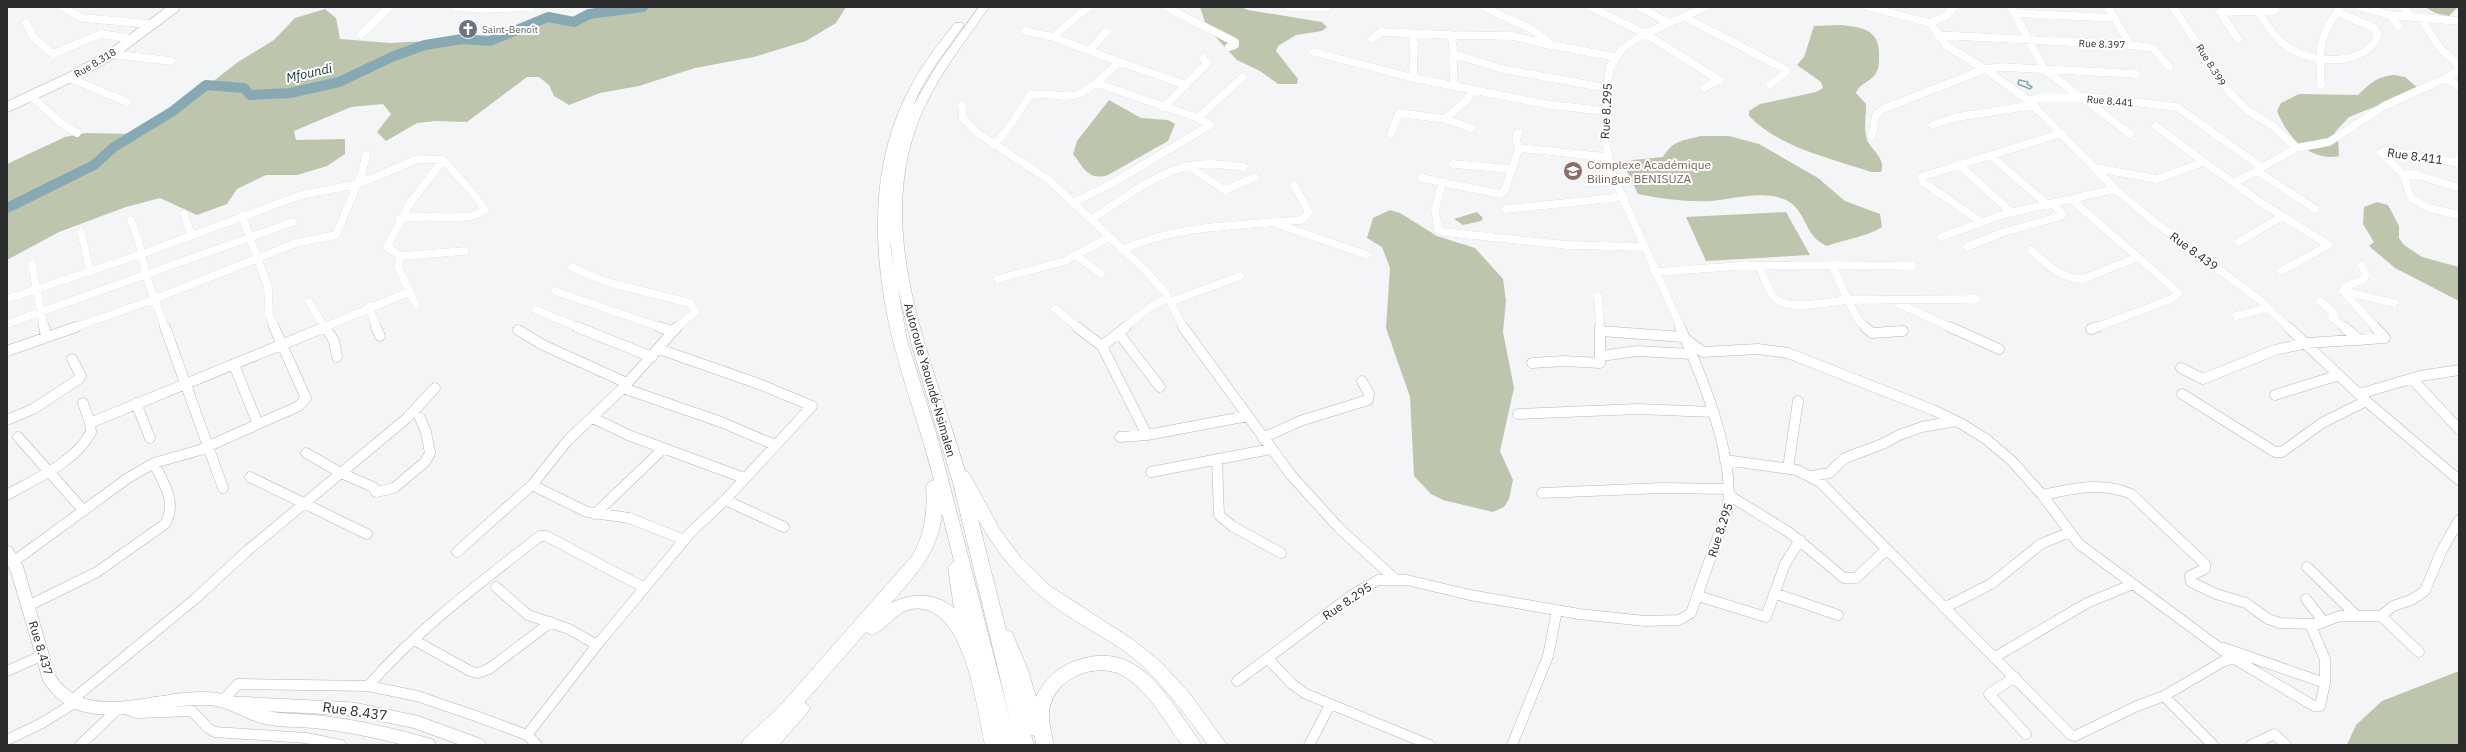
<svg xmlns="http://www.w3.org/2000/svg" width="2466" height="752" font-family="'IBM Plex Sans',sans-serif">
<style>
.green{fill:#bec5ad}
.lines{fill:none;stroke-linecap:round;stroke-linejoin:round}
.stream{stroke:#86a9b4;stroke-width:1.5}
.river{stroke:#86a9b4;stroke-width:10}
.minor-far1-casing{stroke:#b6b7b8;stroke-width:8}
.minor-casing{stroke:#b6b7b8;stroke-width:11}
.major-far1-casing{stroke:#b6b7b8;stroke-width:11}
.major-casing{stroke:#b6b7b8;stroke-width:14}
.highway-casing{stroke:#b6b7b8;stroke-width:1}
.minor-far1{stroke:#fff;stroke-width:8}
.minor{stroke:#fff;stroke-width:10}
.major-far1{stroke:#fff;stroke-width:10}
.major{stroke:#fff;stroke-width:13}
.highway{fill:#fff;fill-rule:evenodd}
.labels{text-anchor:middle;dominant-baseline:central;stroke-width:4;stroke-linejoin:round;paint-order:stroke}
.far-worship-label{font-size:10px;fill:#5b616d;stroke:#fff;text-anchor:start}
.far-street-label{font-size:10px;fill:#2b2c2c;stroke:#fff}
.street-label{font-size:12px;fill:#2b2c2c;stroke:#fff}
.education-label{font-size:12px;fill:#785e54;stroke:#fff;text-anchor:start}
.water-label{font-size:13px;font-style:italic;fill:#0e303a;stroke:#fff}
.near-street-label{font-size:14px;fill:#2b2c2c;stroke:#fff}
</style>
<rect width="100%" height="100%" fill="#f4f5f6"/>
<path class="green" d="M646,7H846L836,23L806,41L754,57L695,68L639,86L600,93L569,105L554,96L549,85L539,77H527L467,122L436,121L417,123L386,141L377,132L391,114L383,104L351,107L294,131L296,140L345,139V154L327,166L297,175H266L237,189L227,204L197,215L160,198L126,207L59,232L7,260V164L65,137L86,133L134,134L173,111L198,90L211,83L238,62L274,40L295,18L325,9L336,18L340,39L390,43L426,41L437,43L462,39L490,41L548,17L574,22L589,14Z
M1200,7H1241L1248,10L1322,22L1327,27L1322,31L1296,35L1278,46L1276,51L1298,79L1297,84H1278L1260,71L1237,60L1207,28Z
M2425,7H2458L2449,16L2435,13Z
M1839,25C1862,27 1880,29 1879,56C1879,64 1879,70 1874,76C1868,83 1859,84 1856,93L1866,104C1866,114 1864,126 1866,136C1868,149 1887,157 1881,172H1871C1831,158 1780,148 1749,116V111L1760,104L1816,92L1823,88L1821,82L1797,65L1804,57L1814,26Z
M2394,75L2405,77L2419,89L2349,117L2335,132L2338,138L2339,156C2310,162 2287,137 2277,111L2281,103L2299,94L2358,95C2369,84 2378,76 2394,75Z
M1109,100L1141,118L1168,120L1175,124L1168,141L1108,175C1088,181 1084,168 1073,154L1077,141Z
M1701,136H1729L1759,144L1818,178L1845,201L1880,214L1882,227C1866,237 1846,239 1827,246C1804,237 1807,210 1786,200C1763,190 1735,199 1711,201C1687,202 1662,199 1638,194L1626,169V163L1633,160L1663,157C1673,140 1682,141 1701,136Z
M2377,202L2388,205L2399,226V238L2404,245L2422,257L2459,267V301L2395,268L2369,246L2374,242L2363,224L2364,207Z
M1390,210L1400,213L1437,236L1475,248L1503,279L1506,301L1503,332L1514,388L1500,451L1513,480L1509,499L1504,507L1493,512L1443,500L1431,494L1414,476L1410,397L1386,328L1390,268L1382,247L1367,238L1373,218Z
M1477,212L1483,218L1481,221L1463,225L1454,219Z
M1786,212L1810,255L1706,261L1686,217Z
M2459,671V745H2347L2356,725L2382,701Z"/>
<g class="lines">
<path class="stream" d="M2019,80L2028,82L2027,84L2032,87L2030,89L2018,84Z"/>
<path class="river" d="M7,208L94,165L114,147L173,111L206,85L244,88L250,95L290,93L339,82L394,56L425,45L462,39L490,41L548,17L574,22L589,14L643,7"/>
<defs>
<path id="minor-far1" d="M62,7L82,18L150,24
M455,7L483,9L532,7
M1166,7L1235,42V45L1229,47
M1288,7H1327
M1484,7L1533,30L1552,45L1615,57
M1590,7L1646,34L1719,80L1704,88
M1640,7L1669,23
M1868,7L1930,23L1946,16L1954,7
M2011,7L2044,69L2079,96L2177,107L2260,166
M2173,7L2230,93L2247,110L2273,126L2296,148
M2360,7L2390,15L2459,21
M2403,7L2412,17
M2257,11C2266,23 2276,40 2289,48C2315,64 2365,67 2378,35L2374,28L2337,12
M2014,13L2115,18
M2390,15L2398,26
M1684,17L1785,69L1786,72L1770,85
M2421,18L2439,47L2459,66
M26,23L34,38L53,54L101,34L132,39
M1930,23L1947,46L1985,69L2029,101L2115,189L2152,220L2261,301L2289,328
M1025,31L1053,37L1089,51
M1106,32L1089,51L1120,62L1096,83L1198,118L1243,77
M1411,33L1414,43L1413,78
M361,35L389,7
M1451,35L1513,36L1550,45
M1937,35L2130,45L2108,7
M1053,37L1088,7
M1372,39L1381,32L1451,35L1454,54
M2238,39L2220,12L2272,11L2275,10L2274,7
M2130,45L2153,48L2169,67
M1314,52L1413,78L1454,86
M112,54L171,61
M1120,62L1186,85
M2459,70L2446,78L2459,87
M69,78L127,102
M2321,85C2319,52 2318,35 2340,8
M31,96L61,123L77,133
M2029,101L2037,98H2083L2130,134
M962,105L963,118L976,132L1049,180L1145,270L1165,292L1184,328
M1163,108L1207,63L1203,58
M1605,111L1550,105L1454,86L1453,57L1454,54L1502,69L1607,88
M1445,119L1471,128
M1932,125L1957,117L2035,105
M2156,126L2204,162
M1518,133L1516,140L1519,148
M1391,134L1399,113L1445,119L1467,100L1472,90
M1872,136L1876,115L1883,109L1985,69L2003,67L2136,74
M994,145L1010,126L1030,95C1061,91 1068,106 1096,83
M1990,155L2048,205
M2459,159L2458,163L2387,150L2381,153L2404,175L2410,196L2414,200L2429,208L2459,215
M1453,164L1511,169
M1958,164L2011,212
M1188,166L1223,189H1228L1255,177
M2096,168L2157,179L2204,162L2234,183L2257,171L2315,209
M2258,170L2296,148L2329,142L2384,106L2446,78
M2404,175H2418L2459,188
M1422,178L1500,194L1505,190L1519,148L1607,157
M1442,183L1435,210L1438,229L1443,232L1567,245L1644,247
M2234,183L2261,203L2329,245L2281,271
M2071,199L2179,293L2171,299L2095,328
M1075,202L1111,184L1210,125L1198,118
M1506,209L1623,197
M184,214L191,235
M242,216L268,287L269,315L275,328
M1092,219C1121,201 1154,173 1189,166C1207,162 1226,165 1244,167
M131,220L139,242L146,275L165,328
M1980,221L1923,182L1921,177L2062,133
M1277,224L1367,255
M81,232L90,270
M1941,237L2005,214L2115,189
M2239,242L2282,216
M1967,247L2001,233L2061,216V212L2052,204
M1122,250C1178,224 1240,226 1301,220L1308,214V210L1294,185
M2031,250C2047,264 2060,279 2083,279L2138,257
M401,256L465,251
M1077,256L1101,274
M32,265L44,328
M1832,265L1913,266
M1759,266C1764,276 1767,289 1774,297C1787,312 1830,302 1848,300L1858,320L1866,328
M572,267L603,281L690,303L695,312L676,328
M1655,272L1740,266L1832,265L1848,300L1976,299
M998,279L1065,261L1109,237
M555,291L662,328
M2343,291L2394,303
M2343,291L2344,287L2364,279L2366,275L2362,266
M2343,291L2376,328
M1598,296L1600,328
M7,299L142,254L301,195L358,184L418,159L443,160L473,193L485,210C467,224 424,212 400,219
M2320,301L2333,312V318L2345,328
M309,302L325,328
M1170,302L1240,276
M1895,302L1952,328
M416,305L398,267L401,256L387,247L410,203L443,160
M369,307L377,328
M1055,309L1079,328
M536,310L580,328
M2236,316L2268,308
M7,324L293,222
M73,328L155,299L296,243L336,235L362,173L366,155
M322,328L409,292
M1124,328L1150,307L1168,298
M1681,328L1611,171L1605,138L1606,92L1610,67L1623,48L1644,34L1706,7"/>
<path id="minor" d="M44,327L46,336
M165,327L223,488
M325,327L334,341L337,357
M376,327L380,336
M577,327L652,357
M659,327L672,331
M1077,327L1102,346L1147,435
M1183,327L1291,475L1339,528L1395,579
M1600,327V331
M1865,327L1872,333L1903,331
M1950,327L1999,349
M2288,327L2366,401L2459,480
M2344,327L2360,340
M2091,329L2097,327
M518,330L543,345L627,383
M1120,335L1160,387
M1102,346L1126,327
M7,351L76,327
M1601,356L1637,351L1691,354
M1532,363L1564,361L1600,363V331L1683,337L1703,352L1758,349L1788,353L1933,410L1960,423L1986,439L2012,461L2043,496L2079,544L2233,658L2314,706H2320L2325,683
M2181,368L2203,379L2275,350L2307,343L2385,338L2375,327
M2412,379L2459,429
M623,388L721,422L775,445
M2182,394L2275,452H2282L2322,423L2366,401
M2359,394L2420,376L2459,370
M2275,395L2339,375
M83,403L90,423
M136,403L150,438
M1518,414L1638,409L1714,412
M593,418L628,435L744,478
M7,420L33,409L79,379L81,376L72,359
M258,424L299,406L306,398L274,327
M18,437L84,511
M1120,437L1147,435L1248,416
M1263,438L1300,421L1368,400L1369,394L1362,381
M306,453L341,473L373,487L376,492L394,488L425,462L430,453L426,432L420,418
M1217,459L1219,515L1232,526L1281,553
M1725,460L1797,470L1820,482L2071,735L2075,736L2137,706L2164,696L2222,662L2233,658
M1788,468L1798,401
M1151,472L1271,449
M1812,476L1829,473L1845,458L1885,443L1899,435L1922,427L1956,421
M250,477L367,534
M532,485L587,512L629,518L685,540
M1542,493L1662,488L1729,489
M7,495C35,479 76,462 91,432L90,423L325,327
M2042,495C2073,489 2101,481 2131,494L2205,564V569L2190,576L2191,582L2216,594L2246,603L2268,619L2280,623L2318,624L2340,616H2381L2393,606L2411,600L2425,591L2441,552L2459,520
M1730,496L1790,533L1844,578H1856L1887,549
M725,500L784,527
M595,514L663,449
M457,552L532,485L568,440L623,388L677,327
M13,562L128,478L154,463L200,450L258,424L234,365
M2307,567L2357,616
M496,587L528,615L569,629L597,645
M1774,593L1838,615
M1698,596L1766,617L1785,564L1800,540
M2306,599L2324,622
M28,606L97,572L165,524C178,502 163,483 154,463
M1944,608L1991,584L2041,544L2070,532
M2381,616L2419,652
M414,640L470,671L478,673L489,669L551,622
M2224,648L2325,683V659L2310,624
M1995,657L2087,603L2133,584
M1268,659L1292,684L1306,694L1430,745
M7,671L41,656
M2015,677L1989,694L2026,734
M1237,681L1352,595L1378,580H1407L1470,595L1579,614L1645,621L1679,620L1691,613L1727,511C1737,460 1701,374 1680,327
M368,686C418,629 480,583 540,536H546L645,588
M2164,696L2213,745
M72,700L195,599L247,551L407,418L435,388
M227,703V696L238,684L368,686L417,696L473,715L527,735L537,745
M527,735L597,645L690,533L725,500L812,406L759,384L659,349
M7,740L42,723L76,702
M80,745L120,707L137,713L192,711L208,728L215,732L306,738L341,745
M1309,745L1330,705
M1512,745L1548,656L1557,610
M2251,745L2274,734L2286,745"/>
<path id="major-far1" d="M7,107L69,78L112,54L175,7"/>
<path id="major" d="M7,552L17,569L49,678C58,692 70,702 87,706C129,715 171,695 214,699C233,701 249,715 268,718C285,721 302,720 319,722C356,726 393,735 429,745
M234,703L354,709L416,722L479,745"/>
<path id="highway" d="M979,7H989C967,39 942,70 925,106C868,225 931,354 965,471L969,473L999,528L1021,558L1050,586L1132,639L1162,663L1190,694L1227,745H1208C1184,714 1163,682 1132,657C1112,641 1089,630 1068,616C1029,591 1000,559 978,519L1006,630L1012,632L1014,637L1028,670L1036,697C1044,680 1056,668 1075,661C1125,643 1152,674 1179,712C1186,723 1195,733 1201,745H1182C1165,722 1150,693 1125,677C1101,661 1060,675 1051,703C1046,716 1051,731 1054,745H1036L1035,736L1031,735L1034,745H985C977,709 965,601 912,609C895,612 887,630 872,635L866,632L805,702L810,708L807,713L779,745H741L744,739L778,708L912,556C925,534 928,511 926,486L929,482L934,480C922,433 905,388 893,341C873,259 868,167 909,90C921,66 938,44 955,23H963L964,25C946,51 925,76 913,106L937,65ZM890,242L891,245L894,271ZM898,289L912,346L953,483L1011,723L937,436L907,340ZM942,513L954,561L948,567L954,608C935,592 911,593 891,603C915,576 939,551 942,513Z"/>
</defs>
<use href="#minor-far1" class="minor-far1-casing"/>
<use href="#minor" class="minor-casing"/>
<use href="#major-far1" class="major-far1-casing"/>
<use href="#major" class="major-casing"/>
<use href="#highway" class="highway-casing"/>
<use href="#minor-far1" class="minor-far1"/>
<use href="#minor" class="minor"/>
<use href="#major-far1" class="major-far1"/>
<use href="#major" class="major"/>
<use href="#highway" class="highway"/>
</g>
<defs>
<symbol id="church-disc" viewBox="-11 -11 22 22"><circle r="9.5" fill="#6b7280" stroke="#fff"/><path d="M-1.2-6h2.4v3.5h3.3v2.4h-3.3V6h-2.4V-.1h-3.3v-2.4h3.3Z" fill="#fff"/></symbol>
<symbol id="school-disc" viewBox="-11 -11 22 22"><circle r="9.5" fill="#8d6e63" stroke="#fff"/><path d="M0-5L7-2L0 1L-7-2ZM-4 1L0 2.5L4 1V4Q0 6-4 4Z" fill="#fff"/></symbol>
</defs>
<g fill-rule="evenodd">
<use href="#church-disc" x="457" y="18" width="22" height="22"/>
<use href="#school-disc" x="1562" y="160" width="22" height="22"/>
</g>
<g class="labels">
<g class="far-worship-label">
<text x="482" y="29">Saint-Benoît</text>
</g>
<g class="far-street-label">
<text transform="translate(2102 44) rotate(2)">Rue 8.397</text>
<text transform="translate(95 63) rotate(-31)">Rue 8.318</text>
<text transform="translate(2211 65) rotate(58)">Rue 8.399</text>
<text transform="translate(2110 101) rotate(5)">Rue 8.441</text>
</g>
<g class="street-label">
<text transform="translate(1606 111) rotate(-87)">Rue 8.295</text>
<text transform="translate(2415 156) rotate(8)">Rue 8.411</text>
<text transform="translate(2194 251) rotate(36)">Rue 8.439</text>
<text transform="translate(930 380) rotate(74)">Autoroute Yaoundé-Nsimalen</text>
<text transform="translate(1720 530) rotate(-72)">Rue 8.295</text>
<text transform="translate(1347 601) rotate(-34)">Rue 8.295</text>
<text transform="translate(41 648) rotate(73)">Rue 8.437</text>
</g>
<g class="education-label">
<text x="1587" y="164">Complexe Académique<tspan x="1587" dy="14">Bilingue BENISUZA</tspan></text>
</g>
<g class="water-label">
<text transform="translate(309 73) rotate(-13)">Mfoundi</text>
</g>
<g class="near-street-label">
<text transform="translate(355 711) rotate(8)">Rue 8.437</text>
</g>
</g>
<rect width="2466" height="752" fill="none" stroke="#2b2c2c" stroke-width="16"/>
</svg>
